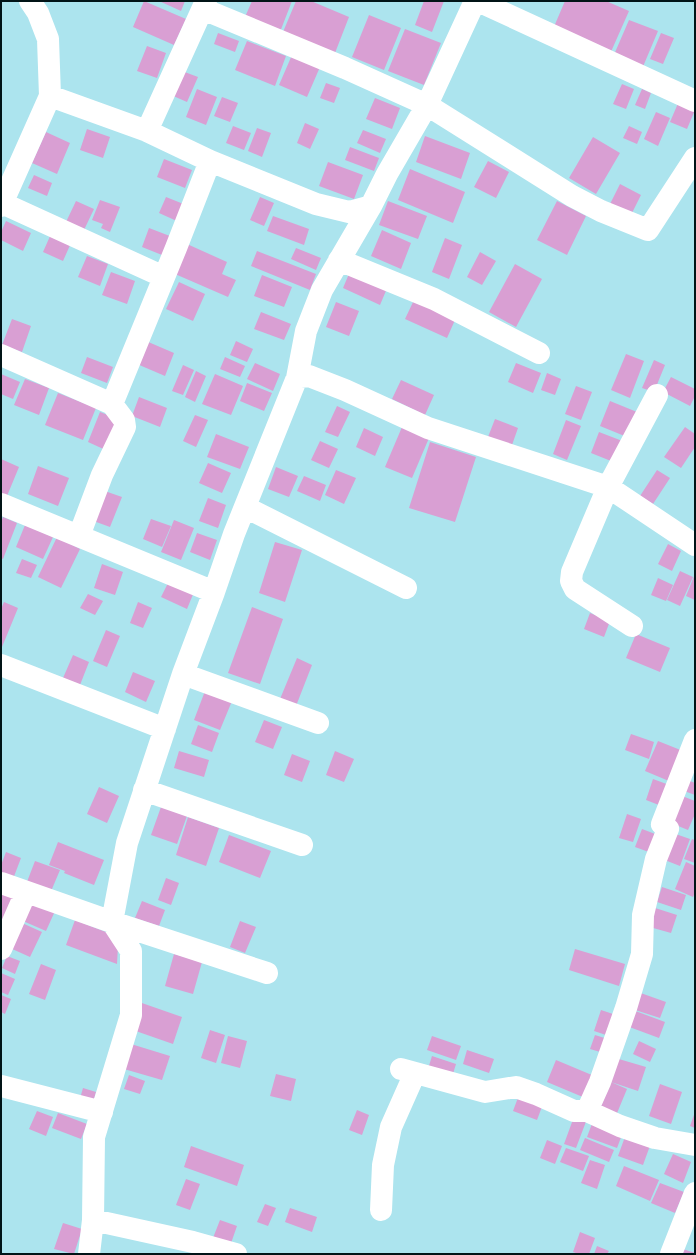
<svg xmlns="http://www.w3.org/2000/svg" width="696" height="1255" font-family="'Playfair Display',serif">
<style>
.building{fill:#d99fd3}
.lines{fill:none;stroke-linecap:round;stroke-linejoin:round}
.minor{stroke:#fff;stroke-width:22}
</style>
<rect width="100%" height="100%" fill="#ace4ee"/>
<path class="building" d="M144,1L186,19L174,45L133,27Z
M159,1H185L181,11Z
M252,1H292L280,32L245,17Z
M296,1H311L349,17L335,53L283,32Z
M424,1H444L432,32L415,25Z
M565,1H606L629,11L610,54L553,29Z
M369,15L401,28L384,70L352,57Z
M629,20L658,31L642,69L613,57Z
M405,29L441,43L424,85L388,71Z
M218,33L239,41L235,52L214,44Z
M661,33L674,38L663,64L650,59Z
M247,41L286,56L275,86L235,70Z
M147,46L166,53L157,78L137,71Z
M292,55L320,67L307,97L279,85Z
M182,71L198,77L187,102L171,95Z
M326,83L340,88L334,103L320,98Z
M622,84L634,89L626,109L613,104Z
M197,89L217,97L206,125L186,117Z
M642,89L651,93L645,109L635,105Z
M222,97L238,103L230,122L214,116Z
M375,98L400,108L392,129L366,119Z
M679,101L695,110L687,129L670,122Z
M656,112L670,118L658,146L644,139Z
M305,123L319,129L310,149L297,143Z
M233,126L251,133L244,150L226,143Z
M629,126L642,132L637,144L623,138Z
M257,128L271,133L262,157L248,151Z
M87,129L110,137L103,158L80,150Z
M363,130L386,139L380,153L357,143Z
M46,132L70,143L57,174L32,163Z
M425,136L470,153L461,179L416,162Z
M593,137L620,153L596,194L569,178Z
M350,147L379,158L374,171L345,160Z
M164,159L192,170L185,188L157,177Z
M488,161L509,172L496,198L474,187Z
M328,162L363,175L354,199L319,186Z
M410,169L465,192L453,223L398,200Z
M34,175L52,183L47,196L28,188Z
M620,184L641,195L631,215L610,204Z
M166,197L186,205L179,222L159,213Z
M260,197L274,203L264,226L250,220Z
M100,200L120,207L110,232L101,228L103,224L92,220Z
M76,201L94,209L84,230L66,222Z
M388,201L427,216L418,239L379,225Z
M557,201L586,216L567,255L537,240Z
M273,216L309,229L304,245L267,231Z
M6,221L31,233L23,251L1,240V232Z
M149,228L175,238L167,257L142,247Z
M382,230L411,243L401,269L371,256Z
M51,234L71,243L63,261L43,252Z
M445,238L462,245L449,279L432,272Z
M187,244L227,262L222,274L236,280L228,297L175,274Z
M296,248L321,258L316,270L291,259Z
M257,251L316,274L310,290L251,266Z
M480,252L496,261L482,285L467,277Z
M87,256L108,264L100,286L78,277Z
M515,264L542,279L516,327L489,312Z
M351,269L388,286L380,305L343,288Z
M111,272L135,281L127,304L102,295Z
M262,275L292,287L284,307L254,296Z
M179,282L205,294L193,321L166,309Z
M414,300L455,320L447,338L405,319Z
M336,302L359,311L349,336L326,327Z
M261,312L291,324L284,340L254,329Z
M12,319L31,326L22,352L2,345Z
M146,341L174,353L165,376L137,364Z
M236,341L253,349L247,362L230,355Z
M626,354L644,361L630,398L611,390Z
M87,357L113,367L107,383L81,373Z
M225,357L245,366L240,377L220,369Z
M654,360L665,365L654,392L642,388Z
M255,363L280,374L273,391L247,379Z
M516,363L541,373L533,393L508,382Z
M183,365L194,370L183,395L172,391Z
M196,371L206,376L195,402L185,397Z
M547,373L561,379L555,395L541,390Z
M1,374L20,382L13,399L1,394Z
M215,374L243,386L231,415L202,404Z
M671,377L695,389V396L690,406L663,392Z
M25,379L49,388L39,415L14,405Z
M401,380L434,395L425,415L392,399Z
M247,383L272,393L264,411L240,401Z
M576,386L592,392L581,420L565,414Z
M58,393L96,408L83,440L45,425Z
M139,397L167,408L160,427L132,416Z
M610,401L637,412L627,437L600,426Z
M337,406L350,412L338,437L325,432Z
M100,412L123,421L110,452L88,442Z
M195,415L208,420L196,447L183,441Z
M495,419L518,428L512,445L488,437Z
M566,420L581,426L567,460L553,454Z
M402,427L429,438L412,478L385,467Z
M685,427L695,434V447L681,468L664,457Z
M364,428L383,437L375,456L356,447Z
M599,432L625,442L616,463L591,453Z
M216,434L249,447L240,469L207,457Z
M320,441L338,449L329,468L311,460Z
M430,442L476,457L455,522L409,508Z
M1,459L19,467L7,496L1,493Z
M208,463L231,473L222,493L199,483Z
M38,466L69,478L58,506L28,494Z
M276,467L298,476L289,497L268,489Z
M336,470L356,478L344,504L325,495Z
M657,470L670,478L653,504L640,496Z
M304,476L326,485L320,501L297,491Z
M99,489L122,497L110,527L88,519Z
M208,498L226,505L218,528L199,521Z
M3,517L17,523L3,559L1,558V522Z
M151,519L171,526L162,547L143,539Z
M174,520L194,528L181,560L161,552Z
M25,525L53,537L43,559L16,547Z
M197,533L217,540L210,560L190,552Z
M57,537L80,549L61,588L38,577Z
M275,542L302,550L285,602L259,593Z
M668,544L681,551L672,571L658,564Z
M22,559L37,565L31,578L16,573Z
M102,564L123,572L115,595L94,588Z
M680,571L693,577L680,606L667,600Z
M695,574V600L686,596Z
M658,578L673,585L666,601L651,595Z
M169,581L194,592L187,609L161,597Z
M88,594L103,601L95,615L80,608Z
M4,602L18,608L2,647L1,646V609Z
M138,602L152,608L143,628L130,623Z
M252,607L283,619L260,684L228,673Z
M590,613L610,621L604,637L584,629Z
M106,630L120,636L107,667L93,661Z
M636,634L670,648L660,672L626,658Z
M73,655L89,662L80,685L63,678Z
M297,658L312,665L296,706L280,699Z
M133,672L155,681L146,702L125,692Z
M205,691L232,701L220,730L194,720Z
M264,720L282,727L273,749L255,742Z
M198,725L219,733L212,752L191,744Z
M631,734L654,742L649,759L625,750Z
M658,741L688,753L676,784L645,771Z
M179,751L209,760L204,777L174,768Z
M335,751L354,759L344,782L326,775Z
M292,754L310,761L302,782L284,775Z
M680,777L695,783V795L676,788Z
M653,779L672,786L664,807L646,800Z
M99,787L119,796L107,823L87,814Z
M677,794L695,801V814L688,830L666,821Z
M161,807L187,816L177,844L151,835Z
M627,814L641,819L633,842L619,838Z
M188,817L219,828L206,866L176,855Z
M642,829L663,837L657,855L635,847Z
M667,831L690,839L680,866L657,857Z
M229,835L271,851L260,878L219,862Z
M692,839L695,840V863L684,859Z
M58,842L104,860L94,885L64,873L65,871L49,865Z
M6,852L21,858L13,879L1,874V865Z
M35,861L60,870L49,896L25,887Z
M686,862L695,866V892L693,897L675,889Z
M166,878L179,883L171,905L158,900Z
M662,887L686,895L681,910L657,902Z
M1,893L16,899L1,923Z
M32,901L55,911L46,931L23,921Z
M142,901L165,910L159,926L135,918Z
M652,907L677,915L671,933L646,926Z
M75,920L116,936L118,946L117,964L66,945Z
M240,921L256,927L245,953L230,947Z
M22,923L42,932L30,957L10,948Z
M575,949L625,964L619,986L569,970Z
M174,954L202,962L193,994L165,986Z
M7,956L20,961L15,974L2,968Z
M41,964L56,970L45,1000L29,994Z
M1,973L15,979L8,995L1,992Z
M635,991L666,1002L660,1018L629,1008Z
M1,995L11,999L5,1014L1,1012Z
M139,1002L182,1017L173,1044L130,1029Z
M630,1009L665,1022L659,1038L624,1025Z
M601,1010L622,1017L615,1038L594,1031Z
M210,1030L225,1035L216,1063L201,1058Z
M595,1035L611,1040L607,1054L590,1049Z
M228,1036L247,1041L240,1068L221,1063Z
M432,1036L461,1046L456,1060L427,1050Z
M639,1041L656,1049L650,1062L633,1054Z
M131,1044L170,1056L162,1080L124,1069Z
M467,1050L494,1059L489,1073L463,1064Z
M432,1056L456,1064L452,1077L428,1069Z
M612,1057L646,1067L638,1091L605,1080Z
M556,1060L599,1078L590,1100L547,1082Z
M276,1074L296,1079L291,1101L270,1096Z
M129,1075L145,1081L140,1094L124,1089Z
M611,1082L627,1089L615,1118L599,1111Z
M660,1084L682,1092L671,1124L649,1116Z
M83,1088L96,1092L92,1106L79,1102Z
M519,1095L543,1104L537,1120L513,1111Z
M357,1110L369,1115L362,1135L349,1130Z
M37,1111L53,1117L46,1136L29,1129Z
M695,1112V1128L690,1126Z
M58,1113L87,1124L81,1139L52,1128Z
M575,1114L587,1119L576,1148L564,1144Z
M593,1121L623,1132L617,1148L587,1137Z
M626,1134L651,1143L643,1165L618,1156Z
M585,1138L614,1150L609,1162L580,1150Z
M547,1140L562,1146L555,1164L540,1158Z
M191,1146L244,1165L237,1186L184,1167Z
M566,1148L589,1156L583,1171L560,1162Z
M673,1154L691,1162L683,1183L664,1174Z
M590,1160L605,1165L597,1189L581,1183Z
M624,1166L659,1180L650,1201L616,1186Z
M186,1179L200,1184L190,1210L176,1205Z
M660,1183L684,1192L675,1213L651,1203Z
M265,1204L276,1208L268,1226L257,1222Z
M290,1208L317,1217L312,1232L285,1222Z
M220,1220L237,1226L229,1249L211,1243Z
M63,1223L82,1229L74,1254L54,1249Z
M580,1232L595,1238L589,1254H579L573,1252Z
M597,1246L609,1251L607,1254H594Z
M680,1248L695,1253V1254H679Z"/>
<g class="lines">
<path class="minor" d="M30,1L38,13L48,39L50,96
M478,1L695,101
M203,9L345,68L427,105L572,196L601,211L648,230L695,158
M147,131L206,1
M2,203L164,277
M1,206L50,96L147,131L210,161L316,204L349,212L371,206
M339,260L434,299L539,353
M1,355L112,404
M297,378L306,331L322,290L371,206L387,174L427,105L475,1
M1,504L214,592
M245,507L406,588
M79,536L102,475L125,427L124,420L112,404L176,248L210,161
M632,626L575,589L571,581L572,572L608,487L657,395
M1,665L165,729
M183,674L318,723
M144,790L302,845
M1,883L112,922L267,973
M1,949L26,892
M401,1069L485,1092L516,1087L536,1094L574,1111H587L600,1082L626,1008L642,954L643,915L656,859L668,829L662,824L695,740
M1,1086L102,1112
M587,1111L620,1126L655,1138L695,1145
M381,1210L383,1165L391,1127L415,1073
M93,1220L193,1242L236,1254
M89,1254L93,1220L94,1137L131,1015V951L112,922L127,843L183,674L214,592L234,534L296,380L300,377L309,376L345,390L428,428L608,487L695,545
M671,1254L695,1193"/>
</g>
<rect width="696" height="1255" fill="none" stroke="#011417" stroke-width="4"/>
</svg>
